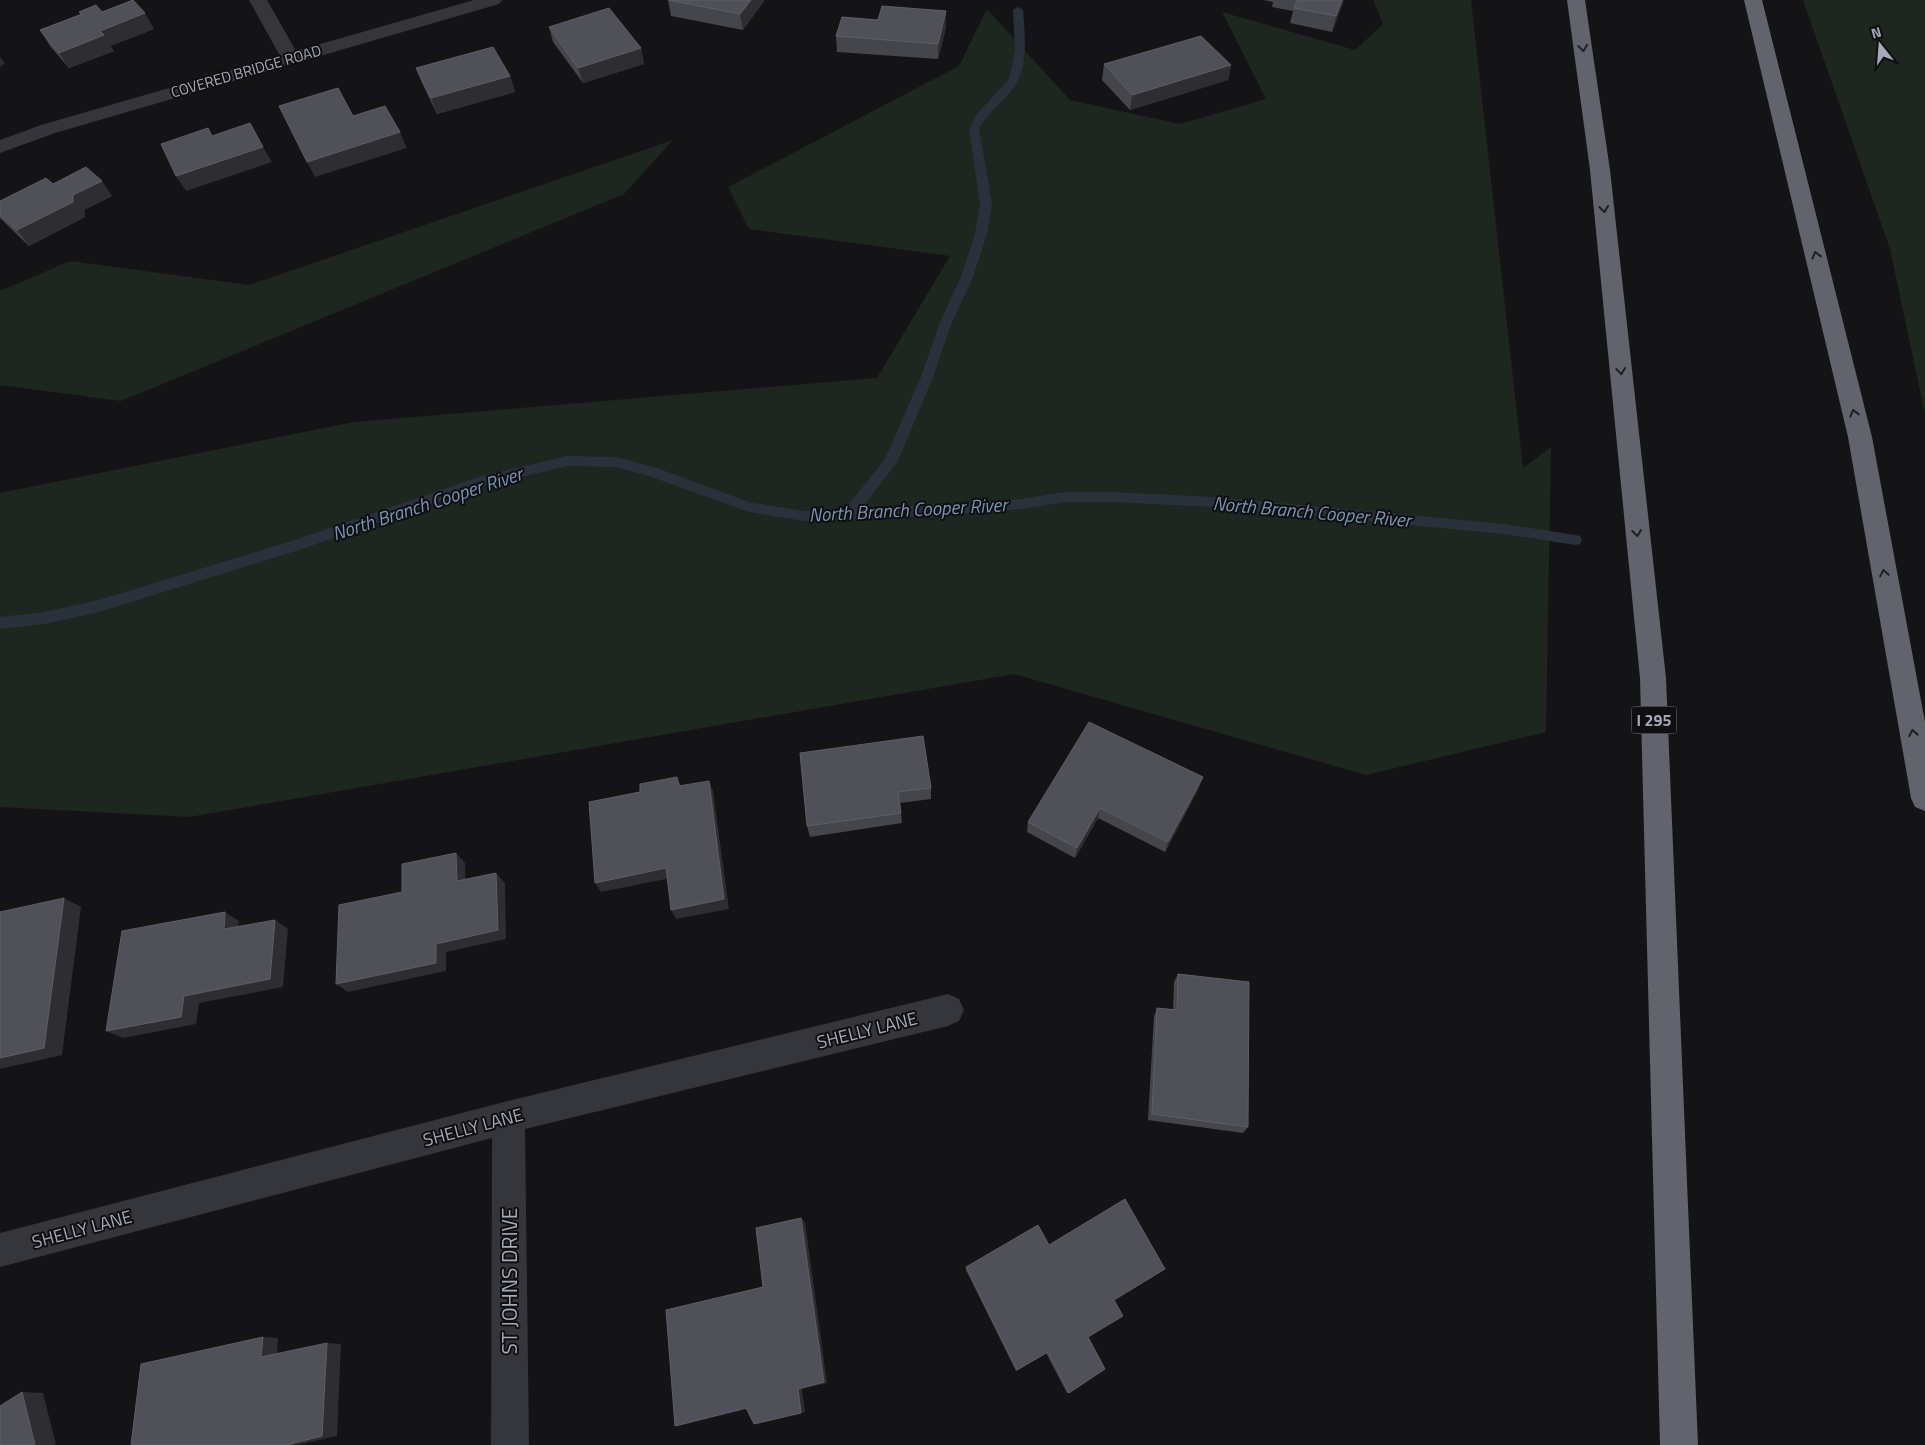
<svg xmlns="http://www.w3.org/2000/svg" width="1925" height="1445" font-family="'Titillium Web',sans-serif">
<style>
.green{fill:#1e2620}
.lines{fill:none;stroke-linecap:round;stroke-linejoin:round}
.stream{fill:#29323b;fill-rule:evenodd}
.minor{fill:#35353c;fill-rule:evenodd}
.motorway{fill:#61636d;fill-rule:evenodd}
.wall{fill:#45454c}
.shaded-wall{fill:#2d2d32}
.building{fill:#505058;stroke:#5d5e67}
.oneway{stroke:#1f2023}
.labels{text-anchor:middle;dominant-baseline:central;stroke-width:4;stroke-linejoin:round;paint-order:stroke}
.far-street-label{font-size:15px;fill:#a5a9b8;stroke:#0f0f11}
.shield{fill:#0f0f11;stroke:#787b86;stroke-width:1}
.shield-label{font-size:16px;font-weight:bold;fill:#a5a9b8}
.street-label{font-size:18px;fill:#a5a9b8;stroke:#0f0f11}
.water-label{font-size:19px;font-style:italic;fill:#7994b5;stroke:#0f0f11}
.near-street-label{font-size:21px;fill:#a5a9b8;stroke:#0f0f11}
</style>
<rect width="100%" height="100%" fill="#141416"/>
<path class="green" d="M1373,0H1471L1523,468L1551,447L1546,732L1366,775L1014,674L189,817L0,807V493L354,422L877,378L950,256L749,229L728,187L959,66L987,9L1070,100L1180,124L1266,99L1222,12L1355,50L1383,24Z
M1803,0H1925V414L1890,249Z
M673,140L624,194L121,401L0,385V291L70,261L249,285Z"/>
<g class="lines">
<path class="stream" d="M1018,7L1023,10C1025,41 1030,72 1007,96C997,107 986,115 979,129L992,204L987,234L973,277L952,322L933,377L898,461L861,509L1022,499L1065,492H1112L1213,497L1388,513L1504,524L1575,535L1580,536L1582,540L1580,544L1575,545L1504,534L1388,523L1213,507L1112,502H1065L1022,509L932,516L804,521L749,512L649,476L616,467L567,466L480,487L299,550L99,612L44,624L0,629V617L44,612L99,600L292,541L479,477L567,456L616,457L657,468L749,502L804,511L845,509L885,459L921,377L940,322L961,277L975,234L980,204L969,129L977,114L1009,79L1015,50L1013,10Z"/>
<path class="minor" d="M249,0H267L296,51L474,0H502L499,4L55,133L0,153V140L41,125L280,56Z
M948,994L959,999L964,1010L959,1021L948,1026L525,1129L529,1445H491L492,1138L0,1267V1233L508,1101Z"/>
<path class="motorway" d="M1567,0H1585L1610,170L1666,678L1698,1445H1660L1640,678L1590,170Z
M1744,0H1762L1872,437L1925,722V811L1915,807L1911,798L1848,437Z"/>
</g>
<path class="wall" d="M668,0L764,1L743,30L671,16Z
M1263,0H1344L1332,32L1290,23L1293,11L1272,7L1273,2Z
M79,12H102L154,29L110,46L114,51L69,68L50,46L40,30L81,15Z
M549,27L641,48L644,64L583,83L553,42Z
M946,27L938,59L837,52L836,36Z
M1104,64L1231,65L1228,80L1130,110L1102,80Z
M416,68L510,76L515,92L437,114L422,83Z
M53,184L112,196L84,210L85,217L29,246L0,218V201Z
M800,753L931,788V799L900,803L902,823L810,837L807,826Z
M1199,788L1165,852L1098,818L1075,858L1027,832L1028,822Z
M1178,974L1248,1127L1243,1133L1148,1120L1154,1016L1157,1008L1173,1010L1174,982Z
M1049,1245L1114,1300L1088,1337L1069,1393H1067L1046,1353L1016,1371L966,1270V1267Z"/>
<path class="shaded-wall" d="M751,0H764V1L743,30L740,14Z
M1342,0H1344L1332,32L1336,16Z
M946,11V27L938,59V44Z
M145,13L154,29L110,46L114,51L69,68L59,53L100,31Z
M641,48L644,64L583,83L578,68Z
M0,57L5,63L0,67Z
M1231,65L1228,80L1130,110L1132,95Z
M510,76L515,92L437,114L431,98Z
M400,132L407,148L315,177L307,162Z
M263,147L272,162L186,191L176,176Z
M102,181L112,196L84,210L85,217L29,246L17,230L73,195Z
M677,777L682,788L679,786Z
M1203,777L1199,788L1165,852L1168,842Z
M709,781L713,791L729,909L676,919L671,910Z
M1100,808L1098,818L1075,858L1077,848Z
M456,853L465,863L466,891L457,881Z
M666,868L671,878L601,892L595,883Z
M496,873L505,883L506,939L446,952V971L348,992L336,984L436,944Z
M64,898L81,907L62,1055L0,1069V1058Z
M225,912L239,921L237,938L224,929Z
M275,920L288,929L283,987L199,1003L196,1024L123,1038L106,1031Z
M801,1218L805,1222L827,1383L802,1389L805,1412L754,1424L798,1389Z
M263,1337L278,1338L277,1358L261,1357Z
M327,1343L341,1344L337,1436L297,1445H286Z
M22,1392L43,1393L56,1445H35Z
M746,1408H751L682,1425L675,1426Z"/>
<path class="building" d="M133,0L145,13L100,31L104,35L59,53L40,30L82,14L79,12L96,5L102,12Z
M668,0H751L740,14Z
M1297,0H1342L1336,16L1294,8Z
M882,6L946,11L938,44L836,36L842,17L878,20Z
M609,8L641,48L578,68L549,27Z
M1201,36L1231,65L1132,95L1104,64Z
M493,47L510,76L431,98L416,68Z
M338,88L353,116L385,106L400,132L307,162L279,106Z
M250,123L263,147L176,176L161,144L208,128L212,136Z
M86,167L102,181L73,195V202L17,230L0,215V201L46,178L53,184Z
M1089,722L1203,777L1168,842L1100,808L1077,848L1028,822Z
M923,736L931,788L898,792L901,813L807,826L800,753Z
M677,777L679,786L709,781L724,899L671,910L666,868L595,883L589,802L640,792V784Z
M456,853L457,881L496,873L498,930L436,944V963L336,984L339,905L402,892V864Z
M64,898L44,1048L0,1058V912Z
M225,912L224,929L275,920L270,979L184,996L181,1017L106,1031L122,931Z
M1178,974L1249,982L1248,1127L1152,1114L1157,1008L1177,1010Z
M1125,1199L1165,1269L1114,1300L1123,1316L1088,1337L1105,1369L1069,1393L1048,1352L1017,1370L966,1267L1038,1225L1049,1245Z
M801,1218L824,1382L798,1389L801,1413L754,1424L746,1408L675,1426L666,1310L763,1287L756,1228Z
M263,1337L261,1357L327,1343L322,1436L286,1445H131L141,1364Z
M22,1392L35,1445H0V1406Z"/>
<defs><path id="oneway-chevron" d="M-2-3.5L2.5 0L-2 3.5" fill="none" stroke-width="1.6" stroke-linecap="round" stroke-linejoin="round" transform="scale(1.25)"/></defs>
<g class="oneway">
<use href="#oneway-chevron" transform="translate(1583 48) rotate(82)"/>
<use href="#oneway-chevron" transform="translate(1604 209) rotate(84)"/>
<use href="#oneway-chevron" transform="translate(1816 255) rotate(-104)"/>
<use href="#oneway-chevron" transform="translate(1621 371) rotate(84)"/>
<use href="#oneway-chevron" transform="translate(1854 413) rotate(-104)"/>
<use href="#oneway-chevron" transform="translate(1637 533) rotate(84)"/>
<use href="#oneway-chevron" transform="translate(1884 573) rotate(-100)"/>
<use href="#oneway-chevron" transform="translate(1913 733) rotate(-100)"/>
</g>
<g class="labels">
<g class="far-street-label">
<text transform="translate(246 71) rotate(-16)">COVERED BRIDGE ROAD</text>
</g>
<rect class="shield" x="1631.5" y="706.5" width="45" height="27" rx="4"/>
<g class="shield-label">
<text x="1654" y="720">I 295</text>
</g>
<g class="street-label">
<text transform="translate(867 1030) rotate(-14)">SHELLY LANE</text>
<text transform="translate(473 1127) rotate(-15)">SHELLY LANE</text>
<text transform="translate(82 1229) rotate(-15)">SHELLY LANE</text>
</g>
<g class="water-label">
<text transform="translate(427 503) rotate(-18)">North Branch Cooper River</text>
<text transform="translate(908 509) rotate(-3)">North Branch Cooper River</text>
<text transform="translate(1312 511) rotate(5)">North Branch Cooper River</text>
</g>
<g class="near-street-label">
<text transform="translate(509 1281) rotate(-90)">ST JOHNS DRIVE</text>
</g>
</g>
<g transform="translate(1880 45) rotate(343)" stroke="#0f0f11" stroke-width="4" paint-order="stroke">
<path d="M0-4L9 19L0 12L-9 19Z" fill="#a5a9b8"/>
<text y="-8" font-size="14" font-weight="bold" text-anchor="middle" fill="#a5a9b8">N</text>
</g>
</svg>
